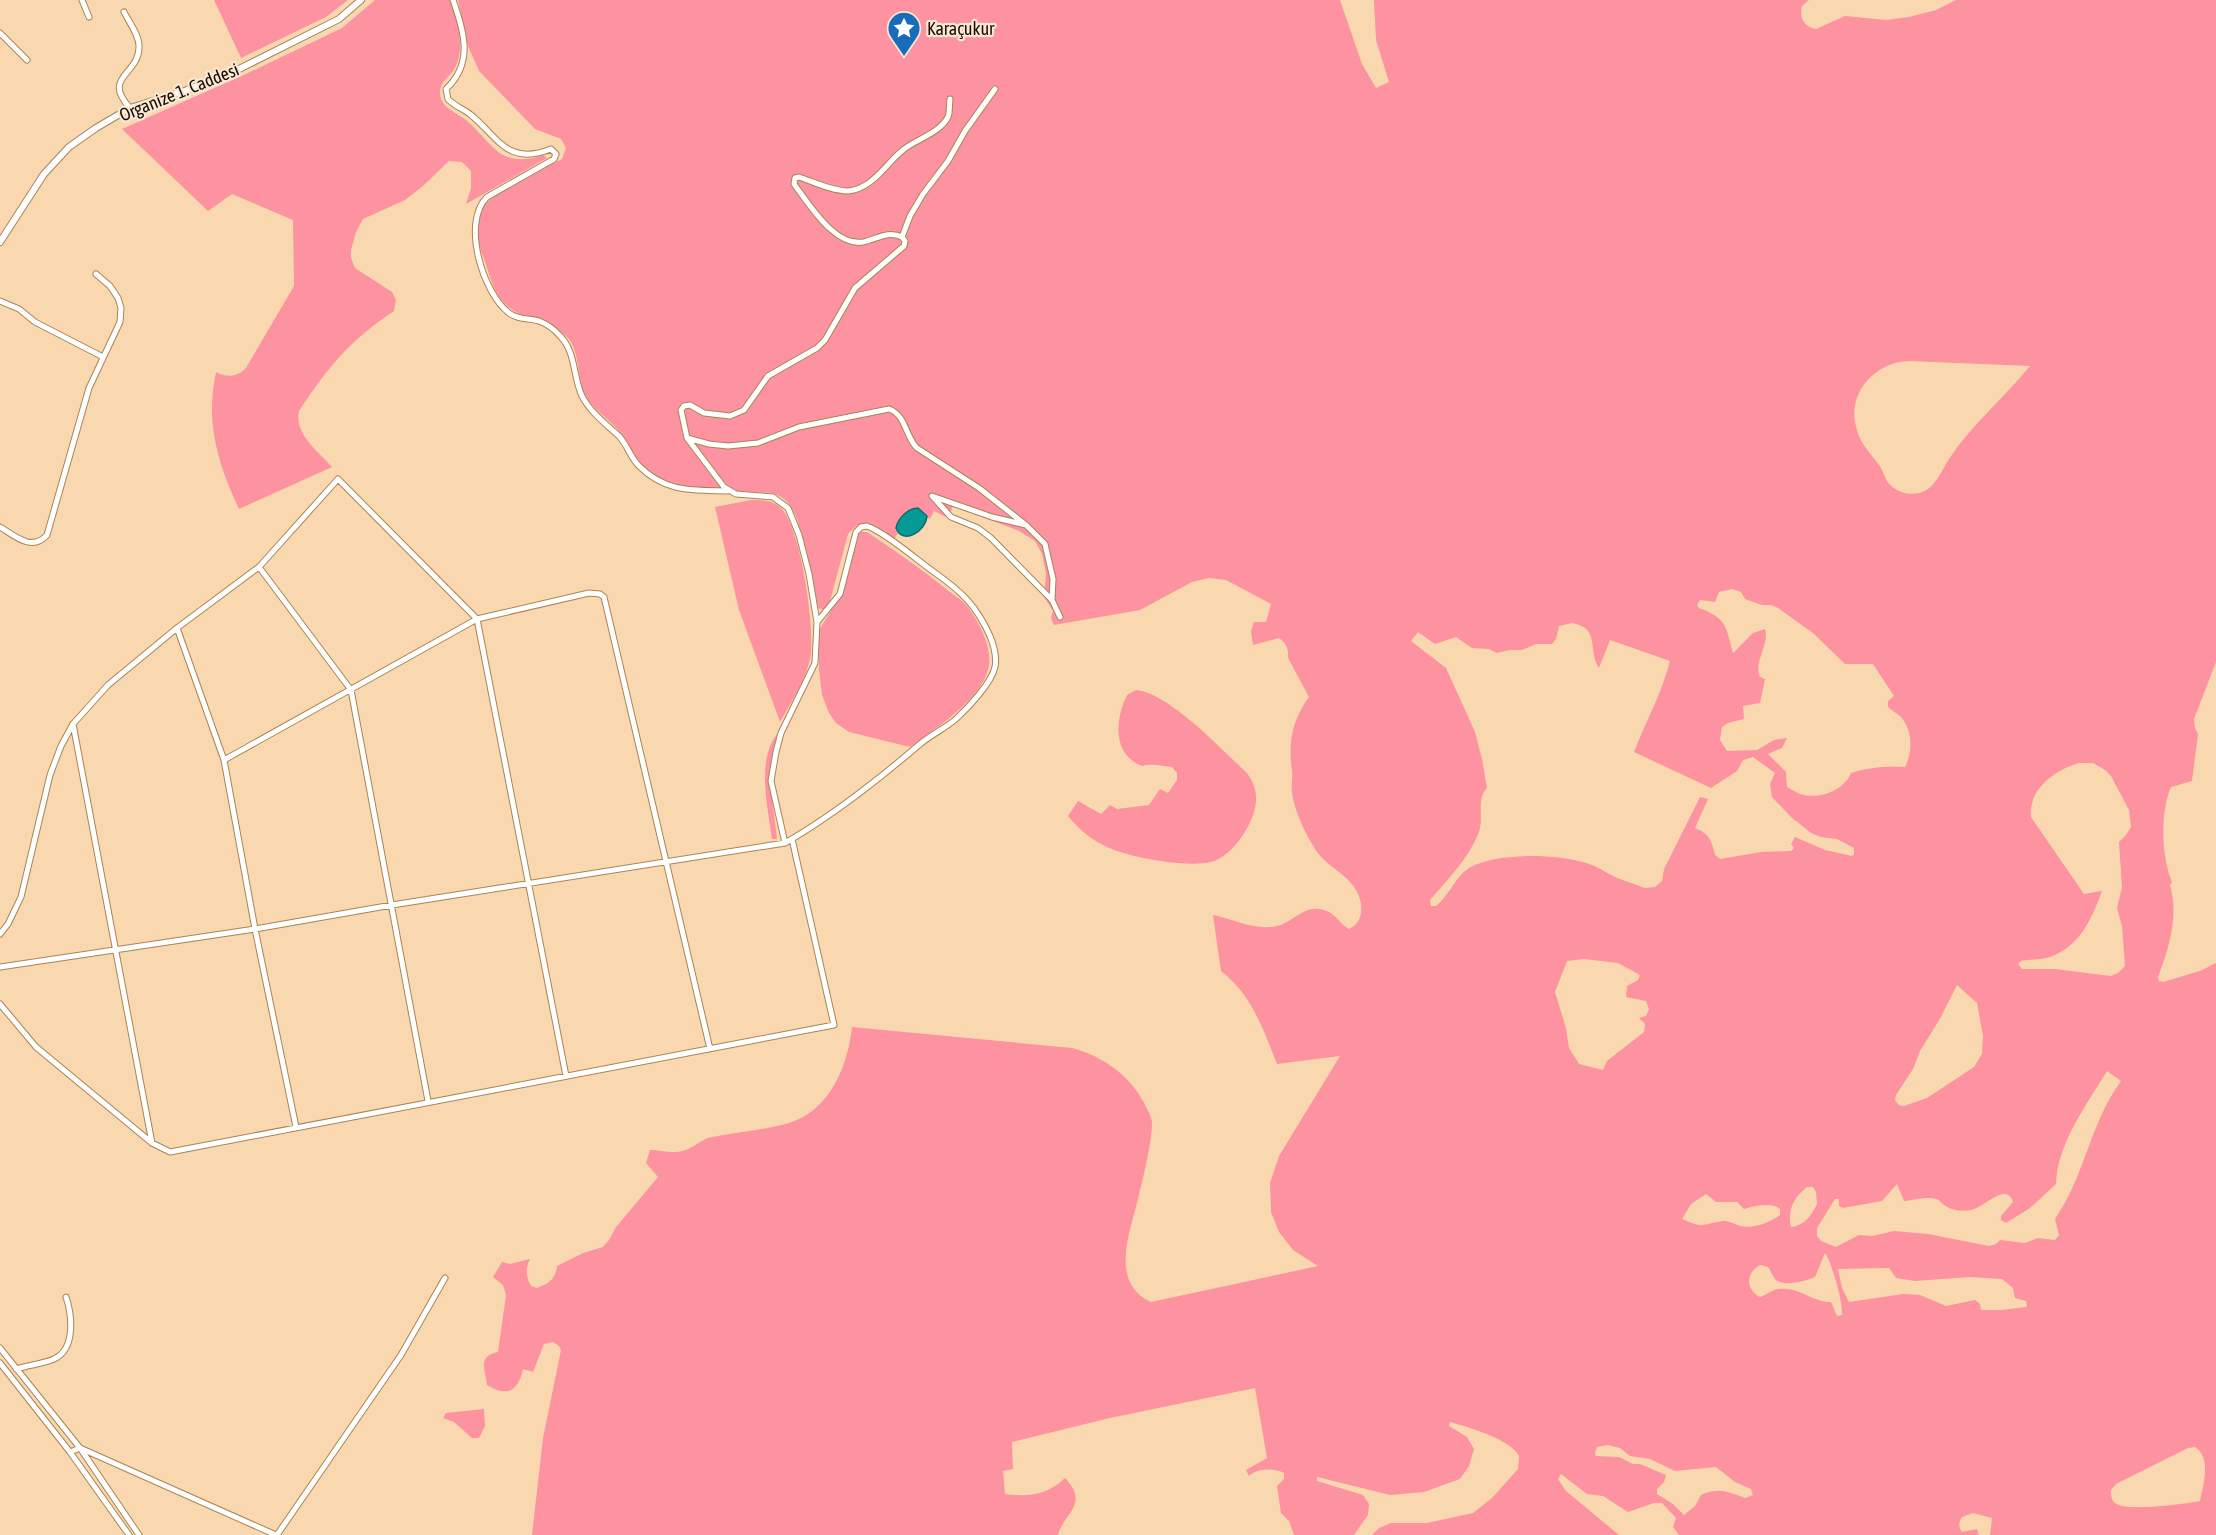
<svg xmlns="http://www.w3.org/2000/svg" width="2216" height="1535" font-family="'Asap Condensed',sans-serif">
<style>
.green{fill:#fd92a0;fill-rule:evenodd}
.water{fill:#059a96;stroke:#0b6f69;stroke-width:1.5}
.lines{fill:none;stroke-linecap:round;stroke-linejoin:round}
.minor-casing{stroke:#aa8453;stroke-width:7}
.tertiary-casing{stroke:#aa8453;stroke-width:8}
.minor{stroke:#fff;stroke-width:5}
.tertiary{stroke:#fff;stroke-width:6}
.labels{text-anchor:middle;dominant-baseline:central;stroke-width:4.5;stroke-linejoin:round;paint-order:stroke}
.poi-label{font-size:18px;fill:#190b00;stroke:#f9e8d4;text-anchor:start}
.street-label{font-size:18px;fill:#190b00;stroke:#f9e8d4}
</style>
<rect width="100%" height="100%" fill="#f9d8af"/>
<path class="green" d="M214,0H348L326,17L241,58Z
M375,0H450C457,21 466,46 455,68C450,77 438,83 440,95C442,108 457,113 466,120C476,128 494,151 503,155C516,161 530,160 543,155L547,158L466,204L471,188V171L462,162L449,161L423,186L405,200L363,219L356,232L351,250V258L355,268L392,292L396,300L394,311C350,340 328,367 299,411C294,434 318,451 332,467L239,509C218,464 205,423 216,372C227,378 237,377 246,368L294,286L293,220L232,194L208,211L122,129L248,73L342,28Z
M458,0H1340L1362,64L1376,88L1389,82L1376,40L1374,0H1809L1802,6C1799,18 1804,27 1816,29L1845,16L1886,20L1909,17L1936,10L1956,0H2216V662L2194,719L2195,728L2198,734L2192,781L2171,787C2160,812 2161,856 2172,882L2170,885C2179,916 2169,948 2158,977L2159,981L2163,982L2200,971L2216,963V1535H1990L1992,1518L1973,1513L1962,1517C1959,1522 1958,1526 1962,1532L1977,1529L1979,1535H1679L1673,1527L1676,1518L1662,1503H1654L1628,1512L1603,1496L1587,1494L1561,1474L1558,1479L1566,1491L1619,1535H1372L1379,1528L1391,1523H1427L1473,1513L1492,1498L1518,1469L1519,1456C1510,1439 1468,1427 1450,1422L1449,1426L1467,1437L1474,1449L1469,1466L1460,1479L1424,1492L1390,1495L1317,1477V1481L1363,1495L1369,1504L1368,1515L1354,1535H1294L1289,1521L1281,1513L1277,1486L1284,1479V1473C1274,1468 1257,1468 1249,1476L1246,1470L1267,1458L1255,1388L1110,1418L1012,1442L1013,1469L1003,1471L1005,1494C1028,1497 1048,1495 1065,1478C1090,1504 1064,1513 1058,1535H532L543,1438L561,1350L559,1346L553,1342L544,1344L533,1372L523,1369C518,1392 507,1397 487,1385C486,1370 476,1357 498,1352L506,1295L503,1285L493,1277L502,1262L510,1264L530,1259C525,1269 526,1277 531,1286L537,1288C548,1284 556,1279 557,1266L583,1253L603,1247L609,1240L616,1227L658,1177L646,1163L650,1150C660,1150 673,1154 682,1151C693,1149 701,1139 712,1137C737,1132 764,1130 789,1123C830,1111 848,1065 852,1027L1072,1048C1102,1056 1128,1074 1143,1101C1146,1107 1151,1115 1152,1122C1152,1143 1143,1178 1138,1199C1130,1232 1109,1283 1151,1302L1318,1266L1293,1250L1279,1232L1271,1212L1270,1183L1279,1156L1340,1056L1277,1064C1263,1029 1252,995 1221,971L1213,915C1233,919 1255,931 1277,926C1294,922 1304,904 1324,910C1336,913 1339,924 1349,929C1364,923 1364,903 1356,890C1347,874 1328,867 1317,852C1306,835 1295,813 1292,793C1291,785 1293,778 1292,770C1288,743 1292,720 1309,697L1288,658C1289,649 1286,643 1279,638L1253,645L1251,632L1254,622H1266L1271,604L1226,580L1209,578L1192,582L1140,610L1054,625L1051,618L1053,611L1044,597L1046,573L1042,554L1035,541L1019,531L953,506L948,518L934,511L930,519L911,509L900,517L896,528L898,533L892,542L862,524L856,526L848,534L830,601L824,609H820L818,607L798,522C793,508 787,497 772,493C733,489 676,497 645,468C634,458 628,443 619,431C609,419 596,412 587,398C576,380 581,353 568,338C553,322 529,321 511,309C495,297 491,280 485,262C480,248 473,229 479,213C488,192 541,170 562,159L566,148L561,139L535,129L479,71L468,46ZM1909,361L2030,366C2004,398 1972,424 1949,459C1943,468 1937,483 1928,489C1915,498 1896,494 1887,481C1884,476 1883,470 1879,465C1871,454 1860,443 1857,430C1845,395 1874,362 1909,361ZM1732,589L1741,592L1745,599L1762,605H1771L1778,608L1813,633L1845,664H1873L1894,696L1888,701V707C1891,710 1896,713 1900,716C1913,730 1913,751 1905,767C1886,766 1869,767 1851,773C1844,791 1818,800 1800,794C1795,792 1791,789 1787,787L1786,772L1768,754L1782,748L1787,738L1774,740L1757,750L1727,751L1720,740L1722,727L1728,723L1744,719L1743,706L1760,703L1765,679L1760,677C1753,662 1770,645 1765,629L1753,633L1733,653C1726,627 1727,618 1699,608L1697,605L1700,600L1715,602L1719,592ZM1572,623C1601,628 1587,650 1599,668L1610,640L1670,661C1662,693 1646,721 1634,752L1711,788L1737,771L1743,760L1753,757L1775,773L1770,784L1772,797L1791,817L1811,833L1821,837L1837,839L1854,848V854L1852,856L1825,850L1795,837L1791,844L1794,848L1791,851L1761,852L1720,859L1715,855C1712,842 1710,834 1695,828L1708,799L1700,797L1664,869L1662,881L1655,887L1645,888C1635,884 1624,881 1615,877C1605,872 1597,866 1586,863C1556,854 1496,852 1469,868C1455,877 1449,896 1436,906H1431L1430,900C1448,879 1469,858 1479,832C1484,819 1476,798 1487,788L1482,759L1475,732L1446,668L1411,641L1418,632L1435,644L1456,637L1472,648L1489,649L1497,653L1510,650H1522L1536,644H1552L1556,639L1559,626ZM2079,763H2093L2105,770L2111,776L2129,810L2131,827L2126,835L2119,842L2122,887L2117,908L2122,926L2125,966L2118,973L2111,976L2054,969H2022L2018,964L2021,961C2030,959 2044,960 2053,956C2081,944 2092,918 2102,891L2084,894L2031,817C2028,789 2055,770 2079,763ZM1584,959L1618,963L1640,975L1638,980L1627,986L1626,997L1646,1001L1649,1009L1646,1016L1639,1018L1645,1024L1644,1032L1607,1061L1603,1070L1579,1064L1569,1048L1566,1028L1555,992L1567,961ZM1957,985L1977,1003L1983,1036L1982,1054L1974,1067L1927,1098L1904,1106L1899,1105L1895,1100L1896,1095L1913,1069L1920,1051L1941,1017ZM2107,1071L2121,1081C2090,1123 2085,1176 2055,1219L2059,1235L2055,1240L2038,1238L2025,1243L2000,1240L1996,1244L1989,1246L1928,1234L1894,1231L1872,1236L1859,1235L1836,1247L1821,1241L1817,1236V1228L1835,1199H1839V1206L1843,1208L1882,1201L1897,1184L1904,1201C1913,1200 1928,1196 1936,1199C1938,1199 1943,1204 1944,1205C1951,1210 1962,1212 1971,1210C1984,1208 2006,1181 2013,1202L2001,1216V1220L2006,1223L2030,1208L2056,1184C2057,1144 2087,1104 2107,1071ZM1807,1187H1813L1816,1192L1817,1204C1812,1215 1804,1226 1791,1227C1787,1210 1794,1197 1807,1187ZM1706,1194L1716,1202H1737L1744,1209C1755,1206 1771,1202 1780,1209V1215C1769,1223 1754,1229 1741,1226C1735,1225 1728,1220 1723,1221C1702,1224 1704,1229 1682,1219L1691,1204ZM1825,1253C1832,1263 1843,1302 1842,1315L1837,1316L1831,1302C1812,1302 1799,1286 1778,1289C1771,1290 1767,1295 1760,1297C1745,1289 1746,1273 1760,1265L1768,1267C1771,1271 1773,1277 1776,1280C1786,1287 1805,1281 1815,1277ZM1889,1268L1896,1278L1915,1281L1970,1277L2002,1279L2013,1288L2015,1298L2026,1301L2027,1305L2026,1307L2001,1310H1981L1980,1304L1975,1300L1946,1306L1920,1295L1903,1294L1849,1302L1842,1288L1838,1269ZM1608,1445L1620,1448L1630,1456L1650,1459L1675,1471L1716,1467L1735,1482L1751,1489L1753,1495L1745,1498C1729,1492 1718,1487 1701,1495L1695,1506L1684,1515L1673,1504L1657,1494V1489L1664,1482L1666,1475L1640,1464H1633L1619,1457L1596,1456L1595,1453L1597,1447ZM2195,1447C2212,1458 2203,1485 2200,1501C2185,1504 2126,1512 2115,1503C2111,1500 2111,1495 2111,1490L2116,1484L2188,1448Z
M751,500C762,500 772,500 781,508C801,528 816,631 810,659C805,682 791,702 780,722L739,610L715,507Z
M861,532H867C894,550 920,568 945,588C952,594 961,599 967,606C979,622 994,649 988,670C980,700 935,729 910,747L849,732L836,723L829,713L822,695L819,669V630L837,601L857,535Z
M1136,690C1169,693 1222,750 1247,773C1252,780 1256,788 1256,798C1257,820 1233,857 1211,862C1187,868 1124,857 1103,845C1089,838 1078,828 1068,816L1078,801L1101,814L1110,805L1117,809L1149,805L1160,789L1168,793L1177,780V773L1172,767C1164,766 1149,763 1142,766C1112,754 1115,720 1127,695Z
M777,734L769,775L777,839H772C768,807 756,762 777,734Z
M484,1409L485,1426L479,1438H472L454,1422L443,1418L446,1413Z"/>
<path class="water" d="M918,508L927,516C926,531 903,546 896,528C898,518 908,508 918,508Z"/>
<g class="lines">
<defs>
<path id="minor" d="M82,0L89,17
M453,0C464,31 474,63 446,89L448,99C454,106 464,109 471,115C499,138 507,166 551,149L556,154L554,159L487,197C461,223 483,293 509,313C518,320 528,318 539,321C547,324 556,331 561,337C576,353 573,377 582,396C590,412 606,424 619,436C627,445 631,458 639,466C666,493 693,490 728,491
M124,12C129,22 139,35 139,46C140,75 101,76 130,108
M0,33L27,60
M902,237L910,216L923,194L948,161L965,131L995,89
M0,301L19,309L35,322L103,357
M687,438L709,444L728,446L758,443L799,427L889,409C906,415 905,436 917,448L979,488L1026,525
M932,496L992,517L1026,525L1045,544L1053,579L1052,600
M933,497L951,517L978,528L991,538L1052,600L1060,617
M0,527C15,536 32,552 47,535L89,388L120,322L121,308L118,298L110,286L96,274
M259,567L351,690L428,1101
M177,628L224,760L255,929L296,1127
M73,724L152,1143
M224,760L477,619L589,593L600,594L604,597L710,1049
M785,843L771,781L776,752L781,733L815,663L817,622L809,574L799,535L788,508L773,497L736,494L724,487L687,438L681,410L684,406L690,405L704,413L730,416L744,410L768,376L817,348L825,340L855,288L904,246L905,241L902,237C889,231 880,237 867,241C837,251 809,204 794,184L795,178L799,177C814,182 832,191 848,191C873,189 886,163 903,150C916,139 939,134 948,117C950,113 949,104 950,99
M0,934L8,924L21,897L50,775L61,746L73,724L108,685L177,628L259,567L338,479L477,619L566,1076
M0,967L255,929L392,905L785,843C834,815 878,780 920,744C932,734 946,728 957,718C969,707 992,682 995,667C997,657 994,646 990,636C976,605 962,592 934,572C917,560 886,533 867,526L861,527L856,532L840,594L817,622
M0,1004L36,1047L152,1143L170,1152L834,1025L792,839
M0,1348L80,1448L139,1535
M0,1363L70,1452L129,1535
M16,1369C28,1365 43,1364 54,1359C76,1349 72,1315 66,1297
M70,1452L80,1448L276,1535
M277,1535L401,1355L445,1278"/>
<path id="tertiary" d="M0,242L44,174L69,147L96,128L130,108L182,92L235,71L339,19L361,0"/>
</defs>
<use href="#minor" class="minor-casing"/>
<use href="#tertiary" class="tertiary-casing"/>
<use href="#minor" class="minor"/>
<use href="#tertiary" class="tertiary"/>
</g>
<defs>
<symbol id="sight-pin" viewBox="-11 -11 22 30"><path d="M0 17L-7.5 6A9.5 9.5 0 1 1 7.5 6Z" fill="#196cba" stroke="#f9e8d4"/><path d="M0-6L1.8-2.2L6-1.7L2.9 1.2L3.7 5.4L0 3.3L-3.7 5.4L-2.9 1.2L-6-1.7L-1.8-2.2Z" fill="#fff"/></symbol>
</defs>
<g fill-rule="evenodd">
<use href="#sight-pin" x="885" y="9" width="38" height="52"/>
</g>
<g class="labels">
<g class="poi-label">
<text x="927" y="28">Karaçukur</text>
</g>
<g class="street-label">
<text transform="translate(179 92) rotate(-22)">Organize 1. Caddesi</text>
</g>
</g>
</svg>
